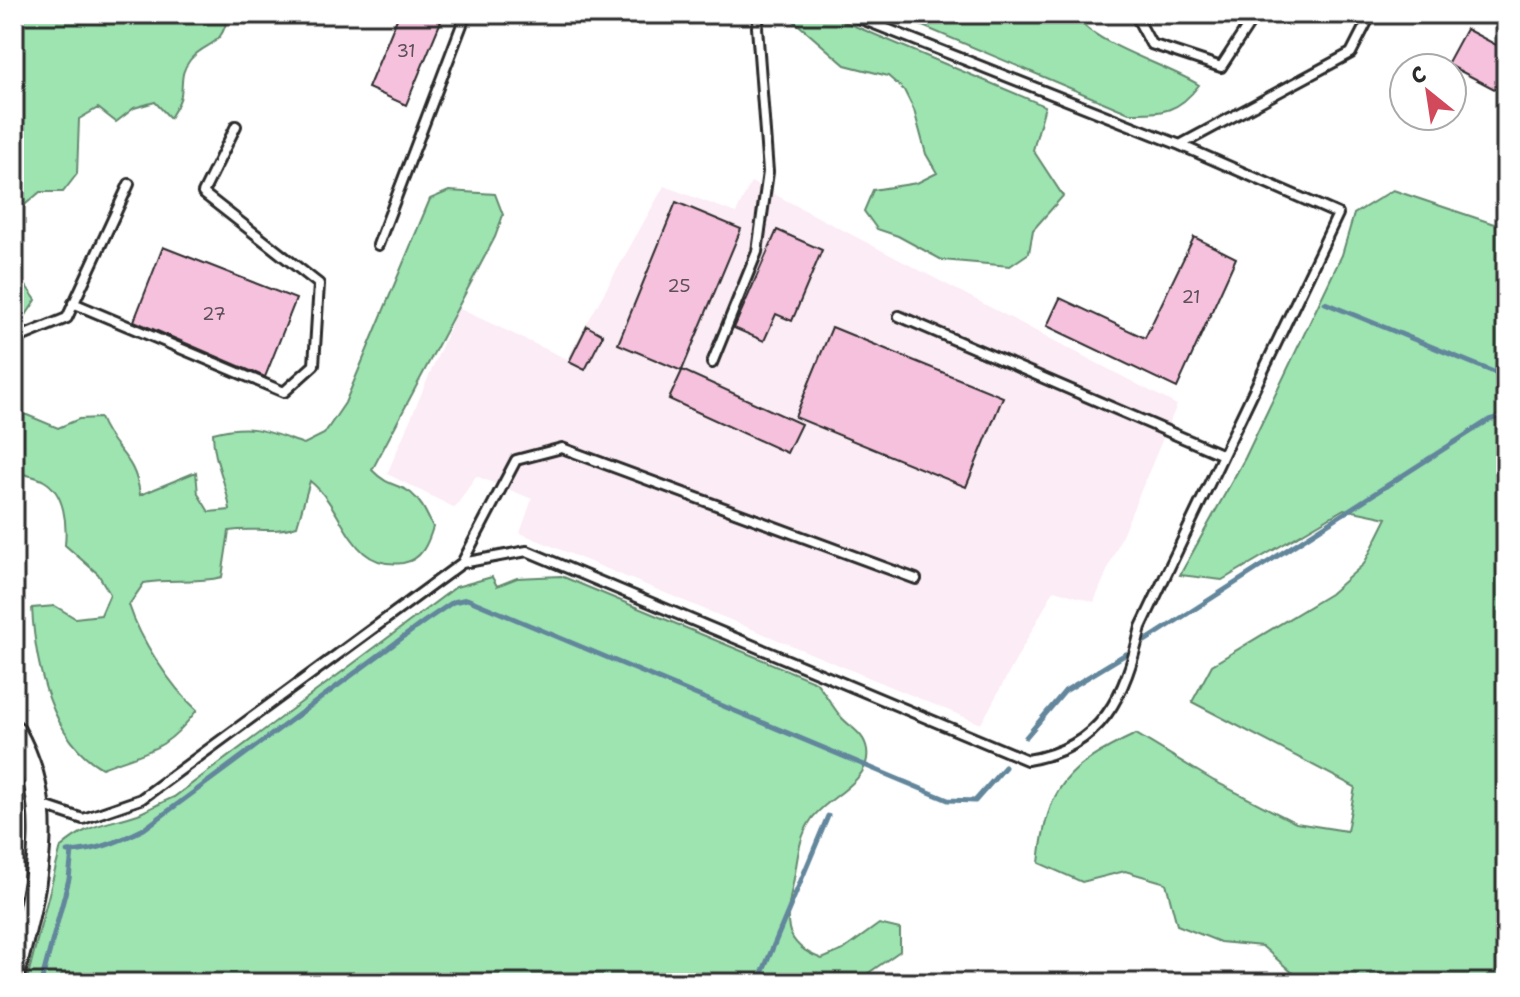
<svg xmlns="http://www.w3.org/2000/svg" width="1520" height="997" font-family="'Shantell Sans',sans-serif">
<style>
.built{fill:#fcecf5}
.green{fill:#9de4b1;stroke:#64886e;stroke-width:2}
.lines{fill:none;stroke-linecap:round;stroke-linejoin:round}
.stream{stroke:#62869b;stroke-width:5}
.building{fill:#f6c1dd;stroke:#2b2b2b;stroke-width:2}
.service-casing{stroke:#2b2b2b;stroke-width:14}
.tertiary-casing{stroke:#2b2b2b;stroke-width:26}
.service{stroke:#fff;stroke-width:8}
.tertiary{stroke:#fff;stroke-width:20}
.labels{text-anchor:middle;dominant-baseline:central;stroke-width:8;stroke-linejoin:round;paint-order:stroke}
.number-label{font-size:18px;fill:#5e5058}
</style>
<rect width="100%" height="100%" fill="#fff"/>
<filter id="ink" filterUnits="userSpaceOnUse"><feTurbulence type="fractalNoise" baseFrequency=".0125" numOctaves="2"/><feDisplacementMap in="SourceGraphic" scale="16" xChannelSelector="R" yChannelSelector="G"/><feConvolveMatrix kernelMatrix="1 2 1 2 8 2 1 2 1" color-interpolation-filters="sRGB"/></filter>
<g filter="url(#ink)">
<path class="built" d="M751,182L1177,405L1094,602L1054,590L981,724L520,533L532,499L476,476L455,508L387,474L458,308L567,359L664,186L736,213Z"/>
<path class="green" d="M14,14H228C222,50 206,40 190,60C180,73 183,80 181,95C180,103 174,111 170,118L155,102L134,108L116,122L98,108L79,119L77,174L63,192H40L14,214Z
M786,14H826L1045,106L1033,150L1063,196L1033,230L1029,253L1010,266L942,260L898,236L877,229L864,211L873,190L917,183L937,173L926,154L914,110L904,90L888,76L845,65Z
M894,14H1075C1087,42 1170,66 1199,85C1178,113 1163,113 1129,113Z
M1393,190L1506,228V983H1342L1295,975L1262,946L1220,942L1177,925L1166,883L1125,871L1082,882L1039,863C1047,786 1067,766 1136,734L1214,781L1296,823L1347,831L1355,787L1192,702L1212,665L1330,594L1364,564L1387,518L1344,509L1222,580L1180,575L1245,458L1342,255L1354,214Z
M449,191L495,194L503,215L495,237L372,470C389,488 398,483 411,493C422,502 427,515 433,527C428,543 422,560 403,563C348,570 347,511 310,481L297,526C273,534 254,527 229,531L222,577C194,584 171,578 144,583L129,605C140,639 170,686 197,710C164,753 149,750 102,768C51,740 35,663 32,608L55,606L75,618L101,615L110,594L98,574L65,545C67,524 65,493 44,481C36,476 23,475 14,471L15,410L58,428L79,419L100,418C114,453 135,454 140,495L196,472L198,494L209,512L230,510C227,483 213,461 213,433C253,423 266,431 304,444L324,434L345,403L430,199Z
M14,269L36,300L24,318L14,320Z
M561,576L816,682C825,693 832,706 841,717C851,728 865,734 867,750C872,782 826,797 811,820C800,836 798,854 795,873C788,912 775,942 822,959L843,950L879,924L900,929V951L854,983H26L61,847C89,823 105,825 138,814C150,809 162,802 174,797L456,587L492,577L497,586L517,578Z"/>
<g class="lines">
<path class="stream" d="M1325,303L1506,377
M1145,641L1489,420L1506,415
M1026,737L1065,691L1126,654
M14,840L18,838
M67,852C96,851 118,842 144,829L425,621L453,602L467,599L948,800L975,801L1005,767
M41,983L69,879L72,852
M758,983L828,816"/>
</g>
<path class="building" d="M399,14H444L406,105L368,88Z
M1466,29L1506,50V95L1447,64Z
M676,202L741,229L682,370L801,424L787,453L669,399L682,371L618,344Z
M777,230L822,250L792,321L776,314L764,341L734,328Z
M1194,237L1236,258L1177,388L1047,326L1060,298L1145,338Z
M163,247L296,299L265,377L134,321Z
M587,326L603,335L585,370L569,362Z
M832,327L1003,397L966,487L795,417Z"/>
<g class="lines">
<defs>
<path id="service" d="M849,14L1180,145
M1135,14L1151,44L1221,67L1253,18L1252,14
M378,245L466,14
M73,303L284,392L314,365L319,284L203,193L236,126
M899,316L1223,455
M14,335L23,336L67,318L129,184
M712,363L757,252L768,172L757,27L760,14
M462,563L516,460L562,448L916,579
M41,805L83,819L141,799L462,563L527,551L1027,760C1103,748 1125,695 1141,627L1338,214L1180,145L1351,53L1371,14"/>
<path id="tertiary" d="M14,731C60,809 34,892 14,973"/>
</defs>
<use href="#service" class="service-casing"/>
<use href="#tertiary" class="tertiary-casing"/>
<use href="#service" class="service"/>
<use href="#tertiary" class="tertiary"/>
</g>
</g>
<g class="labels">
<g class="number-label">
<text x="406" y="51">31</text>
<text x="679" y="286">25</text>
<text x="1191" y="297">21</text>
<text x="214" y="314">27</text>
</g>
</g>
<rect width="1520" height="997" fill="none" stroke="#fff" stroke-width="48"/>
<rect x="24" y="24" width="1472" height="949" fill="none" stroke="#2b2b2b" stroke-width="3" filter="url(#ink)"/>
<g transform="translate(1428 92) rotate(330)"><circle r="38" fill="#ffffff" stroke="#aaaaaa" stroke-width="2"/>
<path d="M0-6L14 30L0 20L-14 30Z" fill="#d1495b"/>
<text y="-12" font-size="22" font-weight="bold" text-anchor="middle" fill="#2b2b2b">С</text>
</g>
</svg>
